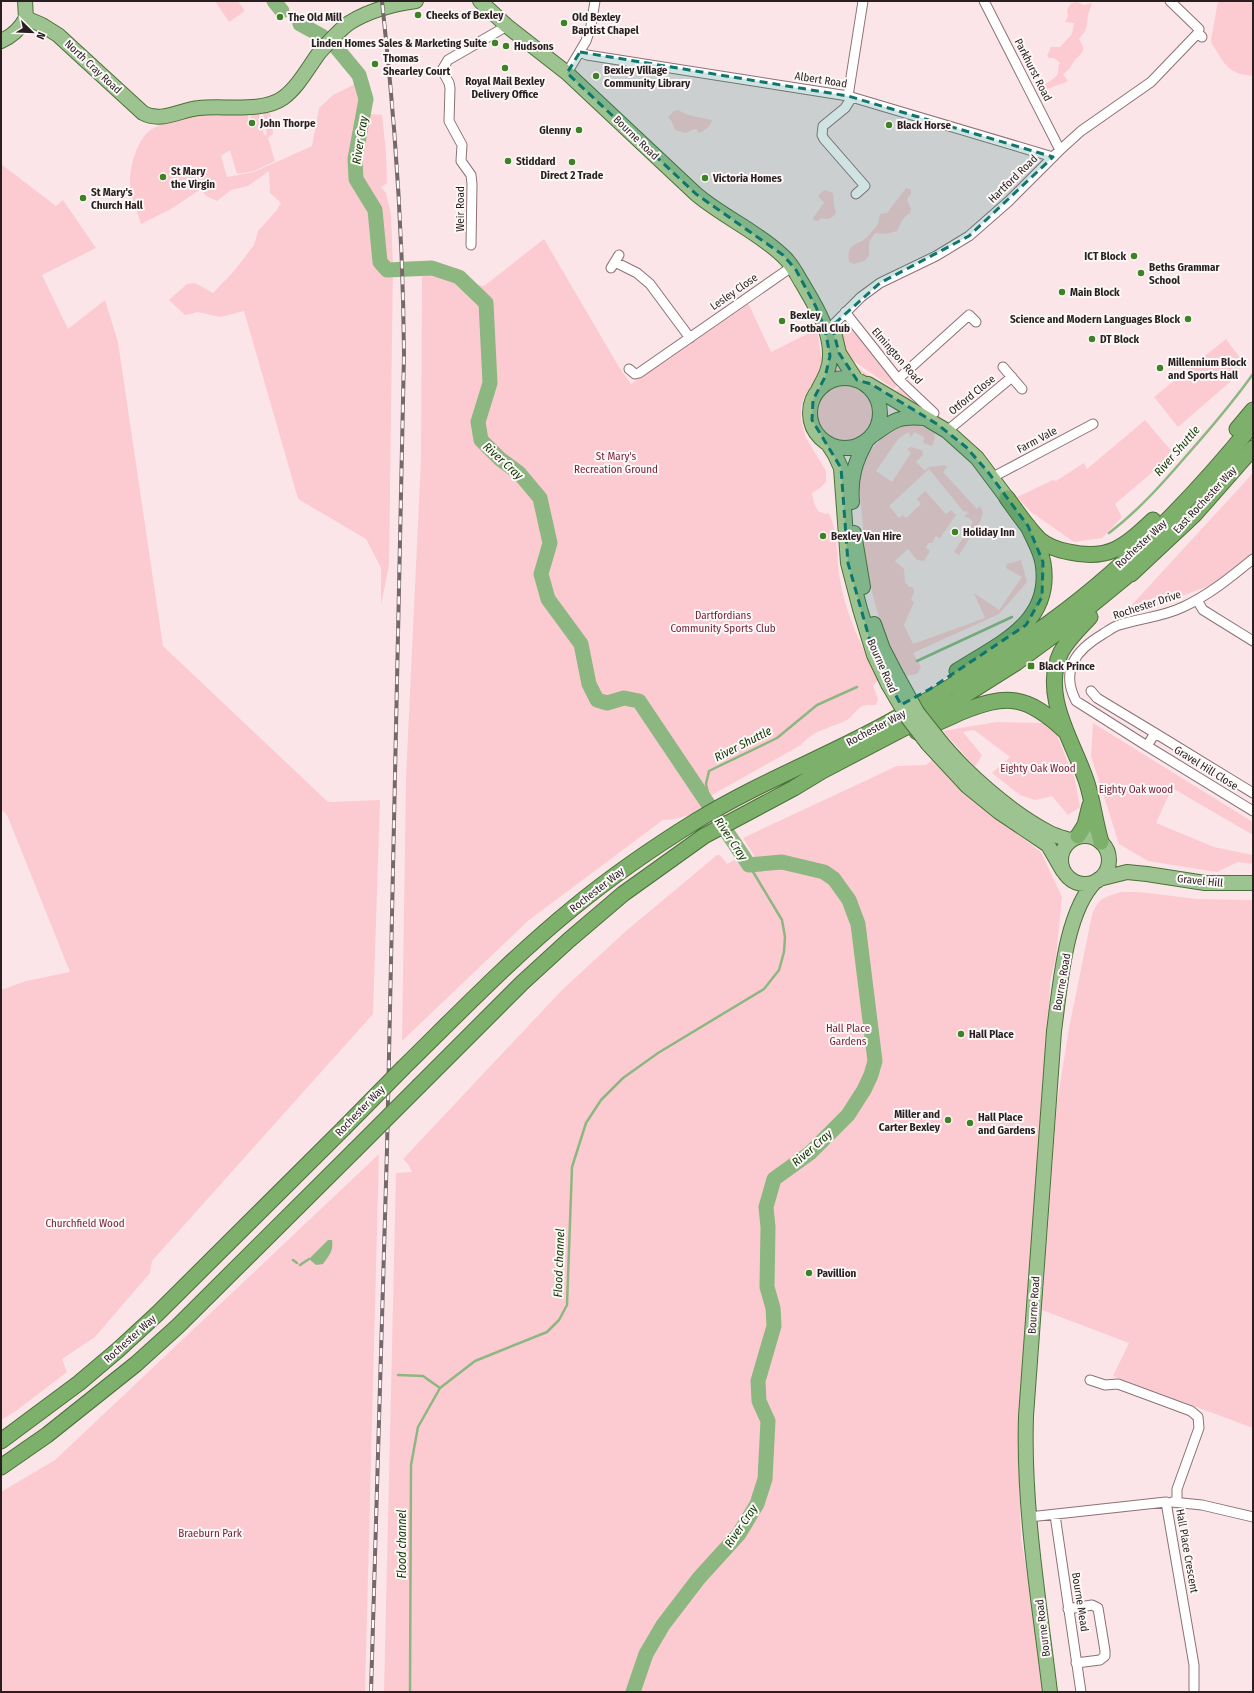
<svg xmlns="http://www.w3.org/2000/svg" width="1254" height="1693" font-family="'Fira Sans Condensed',sans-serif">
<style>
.green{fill:#fccbd1}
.water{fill:#8db781}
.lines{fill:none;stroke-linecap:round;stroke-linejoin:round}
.stream{stroke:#8db781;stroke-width:2.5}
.river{stroke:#8db781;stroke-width:15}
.minor-casing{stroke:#8b7275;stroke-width:11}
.primary-casing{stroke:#4a7139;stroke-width:16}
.trunk-casing{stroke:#4a7139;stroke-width:17}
.minor{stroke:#fff;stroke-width:9}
.primary{stroke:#9dc490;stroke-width:14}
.trunk{stroke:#7cb06b;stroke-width:15}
.rail-casing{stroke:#76676a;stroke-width:4}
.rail{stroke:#fdf8f8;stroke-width:2.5;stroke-dasharray:8;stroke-linecap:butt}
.primary-bridge-casing{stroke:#4a7139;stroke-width:16;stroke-linecap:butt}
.trunk-bridge-casing{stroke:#4a7139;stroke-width:17;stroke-linecap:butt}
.primary-bridge{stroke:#9dc490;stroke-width:14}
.trunk-bridge{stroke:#7cb06b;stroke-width:15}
.marked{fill:#0f766e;fill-opacity:0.2;stroke:#0f766e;stroke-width:3;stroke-dasharray:8 5;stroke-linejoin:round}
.poi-dot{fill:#3e8226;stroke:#fdf8f8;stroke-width:1.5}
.labels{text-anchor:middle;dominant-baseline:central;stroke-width:4;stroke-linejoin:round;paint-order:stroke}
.poi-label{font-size:11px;font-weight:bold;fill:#291f21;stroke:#fdf8f8;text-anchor:start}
.street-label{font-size:11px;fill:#291f21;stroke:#fdf8f8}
.park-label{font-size:11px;fill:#741e34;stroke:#fdf8f8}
.water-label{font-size:12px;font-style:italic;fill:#0e3700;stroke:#fdf8f8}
</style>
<rect width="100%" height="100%" fill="#fce5e8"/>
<path class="green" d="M215,1H238L245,11L229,22Z
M1218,1H1253V76C1227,74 1225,64 1212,44L1211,40Z
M1077,2L1084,5L1092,3C1091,7 1089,11 1088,15C1087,26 1087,31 1079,39C1086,51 1084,51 1075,60C1071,65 1070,70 1063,74L1068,81C1063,84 1060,84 1055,86C1051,87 1049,89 1045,90L1043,86C1047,82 1056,79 1058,73C1059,69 1057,67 1060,63L1054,58H1049L1047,56L1051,47H1060L1072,34L1074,23L1065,22L1068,16L1067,10L1071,3Z
M355,84H357L363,97L361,110L370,114L382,115L386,152L387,183L381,187L386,193L391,214L393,267L389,565L381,605V568L366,539L298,499L244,311L220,317L198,312L185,315L169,300L187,284L195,283L213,293L234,271L254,245L258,231L276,211L281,203L270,193L269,171L248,186L231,190L217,201L206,196L201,189L171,209L141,224C137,211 131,198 130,185C129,168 137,138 152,129C157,126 164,123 170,122L171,123L202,114L248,113V123H250L251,113L259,114L264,135H267L263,113H270L273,132V134L268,138L275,161L254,171L237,174L230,150L221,156L227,177L254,172L312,146L319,108L333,95Z
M678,110L688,115L712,120C709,128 706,130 698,133V130L694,129L686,133L675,130L672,122L668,117L674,111Z
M1,164L56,206L63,200L96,248L42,275L68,329L105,300L118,342L163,646L328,802L380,800L373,1014L152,1261L150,1273L95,1337L62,1359L67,1372L16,1411L1,1420V990L26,981L70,972L7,815L1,809Z
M906,188L911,190V194L908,197L907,200L911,209L910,213C901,218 901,224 897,231L886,234L875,233L869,242V256L864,261L854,264L849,262C847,248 851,246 862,241C867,238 875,228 878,224C879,221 879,217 880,214L887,213Z
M824,190L833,193L834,205L836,213C831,219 829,220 821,218L818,221L813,220V218L824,203L818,196Z
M544,239L619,367L631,384L748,303L771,352L817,329L822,361L816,379L805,395L801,406V420L806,438L826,471V482L820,488L812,493L814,503L818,511L825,514L828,513C837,522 837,565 840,579C845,614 863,648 878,680L873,686L878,699L876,705C871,705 867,704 863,706C857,708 853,716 847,720C831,728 813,730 801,745L703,800C703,805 702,807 698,811C693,815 669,821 663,820L529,920L402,1041L406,777L421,459L422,274L484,286Z
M848,324L898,384L894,389L855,362L847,353L840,331Z
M1226,339L1244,363L1229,383L1178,427L1154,397Z
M833,352L842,368L840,376L835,377L831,374Z
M845,356L861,370L893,391L892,393C872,384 858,372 845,356Z
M816 414a29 29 0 1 1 58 0a29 29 0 1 1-58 0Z
M900,386L911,399L907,403L894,395Z
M1145,420L1174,454L1115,504L1122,517L1102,538L1074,542L1031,512L1017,497L1053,480L1056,481L1084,463L1087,469Z
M900,423C912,424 923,425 934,433L935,438L932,446L923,443L924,437L914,432L911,437L908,432L899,438L876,471L892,482L911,453L907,449L911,447L922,450L923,455L916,462L925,471L929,467L945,465L947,467L943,472L977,509L980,506L983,512L981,520L959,555L954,552L973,522L968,517L967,518L964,516L968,513L966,511L964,512L929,469L889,506L899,518L903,515L906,518L921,504L917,499L925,491L946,514L951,510L956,515L940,538L936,536L932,543H928L926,548L930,551L924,561L917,560L908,549L895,561L904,569L905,582L909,587H913L914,592L911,600L914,602L904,625L913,644L985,618L974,593L999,610L1022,577L1006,568L1007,564L1021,560L1027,582L999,614L913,653L921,667L917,674L906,676C886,648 871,596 866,561C864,549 864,537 863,525C861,505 857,483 863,464C869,448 886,434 900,423Z
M1253,473V552L1221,581L1117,621Z
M996,722L1047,723L1057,735L1075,780L1080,807L1068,815L1052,796L1035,800L1020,795L992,773L1010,757L974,730L963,732L982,755L975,767L943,731Z
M1093,723L1253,822V835L1172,788L1156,823L1214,847L1253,855V864L1238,862L1217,872L1148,861L1119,844L1091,756Z
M932,760L970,797L1041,852L1062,897L1056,956L1050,983L1046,1101L1027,1314L1018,1442L1021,1538L1040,1651L1045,1692H384L396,1173L412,1172L408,1164L403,1159L562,990L626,931L717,855H720L727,864L734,860L756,859L743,838L897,766L926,765Z
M1121,892H1139L1197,899L1253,900V1428L1113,1376L1129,1343L1042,1310L1057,1103L1069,1028L1092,915C1099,897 1103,898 1121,892Z
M379,1154L365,1692H1V1492L55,1460Z"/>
<path class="water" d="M328,1240H332C334,1250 329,1256 323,1264L316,1265L309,1259Z"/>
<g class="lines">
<path class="stream" d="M1109,533C1138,511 1163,483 1187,455C1210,429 1233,402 1253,374
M917,661L1012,617
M711,807L706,784L709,771L777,738L817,705L857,687
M293,1260L297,1263
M300,1265L309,1259
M398,1375L423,1376L440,1388
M410,1692L411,1465L418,1427L440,1388L475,1361L547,1332L559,1320L567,1305L572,1167L586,1123L601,1100L623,1078L658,1053L764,989L779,970L784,952L785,937L782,920L749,865"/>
<path class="river" d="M274,1L282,11
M300,24L322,36
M335,46L359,75L366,99L355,159L356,179L375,210L380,262L387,270L432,268L459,277L486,303L490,383L478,422L481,440L500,459L519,473L540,498L550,543L541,574L548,599L581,644L589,684L597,700L607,703L624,698L639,701L749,865L782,862L824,872L834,879L849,900L858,924L875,1061L871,1075L864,1090L848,1115L810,1153L774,1179L766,1207L768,1227L767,1287L773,1308L774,1326L758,1381L759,1401L768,1421L765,1479L757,1504L739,1534L699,1578L663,1625L646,1654L633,1692"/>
<defs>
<path id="minor" d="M984,1L1060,150
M1170,1L1199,29L1198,33L1202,37
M580,52L587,55L848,96L1053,157
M567,73L586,41L591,26L595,1
M848,96L863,1
M852,97L845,108L823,126L822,135L824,139L865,186L856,194
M471,245L472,184L471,175L461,161L462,145L449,121L450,88L449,83L442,70L448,60L507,26
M615,262L637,273L650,284L690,338
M611,268L619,255
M845,312L898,379L934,413
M832,326L861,297L880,283L936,256L969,236L1009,201L1060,150L1081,131L1151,82L1198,33
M1003,367L1022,389
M629,369L635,374L639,373L793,266
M898,379L969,315L976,322
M947,431L1012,377
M993,477L1093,424
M1197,600L1203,610L1253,641
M1091,691L1097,698L1155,733
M1147,746L1076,701C1060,670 1076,650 1103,634C1108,631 1113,627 1119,625C1140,618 1163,617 1183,607C1209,595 1231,577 1253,559
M1253,793L1155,733L1147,746L1253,811
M1090,1380L1105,1385L1118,1384L1191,1411L1198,1417L1199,1428L1177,1489V1502
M1172,1502L1202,1505L1253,1517
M1055,1515L1081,1692
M1029,1517L1166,1502L1194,1665V1692
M1068,1609L1092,1605L1098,1608L1105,1651V1656L1100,1660L1076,1663"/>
<path id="primary" d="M25,1L26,18
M480,1L507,26L567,73L696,194C723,217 757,231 783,256C793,265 795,272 802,283C815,305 831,330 830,356C830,369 824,379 818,390
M26,18L42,25L58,35L143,113C162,123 179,110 199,108C223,105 262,113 283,98C298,87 308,68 319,53C328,43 338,31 349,23C368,11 394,4 416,1
M1,41C13,36 20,29 26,18
M835,336L839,353L856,380
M810 413a35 35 0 1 1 70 0a35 35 0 1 1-70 0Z
M868,384L947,431L977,458L1007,498
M873,435C893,421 897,416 923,418
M828,444L835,455L841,468L848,563L860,609L874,655L888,684
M852,502C850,478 855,462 866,442
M854,533L863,587
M874,624L883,649L897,676
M936,736C963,771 1011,813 1050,833C1056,836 1064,838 1070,840
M928,744L967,786L999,812L1048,845L1063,871
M1061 860a24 24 0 1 1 48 0a24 24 0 1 1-48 0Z
M1099,879L1127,872L1147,874L1205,883H1253
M1050,1692C1039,1600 1023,1508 1026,1416L1054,1031C1060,988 1065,911 1096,881"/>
<path id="trunk" d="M1237,429L1253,410
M1007,498C1017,512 1027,527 1039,539C1048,547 1058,550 1069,552C1110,561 1125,546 1153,520
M1131,574L1195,514L1253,448
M1090,617C1080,628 1068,639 1061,652C1040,696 1074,742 1087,783C1093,802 1095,822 1101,842
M957,671C999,644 1053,623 1043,563C1041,550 1033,538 1028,526
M917,732C931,725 945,720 959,713C1007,693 1027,695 1065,731
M1078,836L1085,825L1090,805
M404,1067C459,1013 513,957 573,908C612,876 654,847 696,821C759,782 829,756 893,720C946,690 999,659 1049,623C1126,567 1193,498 1253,424
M420,1085L522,983L569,940L623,894L704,836L794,788L822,771L954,702L1016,663L1061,630L1138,567
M1,1441L79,1383L118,1350L157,1314L343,1129
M1,1467L47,1435L136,1364L178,1326L354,1151"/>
</defs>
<use href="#minor" class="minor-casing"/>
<use href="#primary" class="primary-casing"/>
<use href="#trunk" class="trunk-casing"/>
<use href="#minor" class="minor"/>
<use href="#primary" class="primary"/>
<use href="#trunk" class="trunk"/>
<defs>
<path id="rail" d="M371,1692L387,1149L404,354C403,235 395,119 382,1"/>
</defs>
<use href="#rail" class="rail-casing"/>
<use href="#rail" class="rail"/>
<defs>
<path id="primary-bridge" d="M897,676L917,712L936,736
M888,684L908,718L928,744"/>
<path id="trunk-bridge" d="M343,1129L404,1067
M354,1151L420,1085"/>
</defs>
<use href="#primary-bridge" class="primary-bridge-casing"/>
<use href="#trunk-bridge" class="trunk-bridge-casing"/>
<use href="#primary-bridge" class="primary-bridge"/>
<use href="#trunk-bridge" class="trunk-bridge"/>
</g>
<path class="marked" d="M580,52L848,96L1053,157L969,236L880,283L832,326L839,353L857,380L871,384L937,424L966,447L988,472L1028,526L1043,562L1042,597L1026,625L930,689L901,705L874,655L848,563L841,468L812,420L813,400L825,377L830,356L825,329L816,307L796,270L783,255L696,194L567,73Z"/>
<g class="poi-dot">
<circle cx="418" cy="15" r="4"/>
<circle cx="280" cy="17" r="4"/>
<circle cx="564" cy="23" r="4"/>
<circle cx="495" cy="43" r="4"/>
<circle cx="506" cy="46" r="4"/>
<circle cx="375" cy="64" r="4"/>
<circle cx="505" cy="68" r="4"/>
<circle cx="596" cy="76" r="4"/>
<circle cx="252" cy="123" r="4"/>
<circle cx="889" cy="125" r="4"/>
<circle cx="579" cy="130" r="4"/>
<circle cx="508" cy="161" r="4"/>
<circle cx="572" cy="162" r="4"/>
<circle cx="163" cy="177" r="4"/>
<circle cx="705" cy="178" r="4"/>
<circle cx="83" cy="198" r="4"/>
<circle cx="1134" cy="256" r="4"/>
<circle cx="1141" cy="273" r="4"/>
<circle cx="1062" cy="292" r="4"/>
<circle cx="1188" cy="319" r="4"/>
<circle cx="782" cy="321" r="4"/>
<circle cx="1092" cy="339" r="4"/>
<circle cx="1160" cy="368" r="4"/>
<circle cx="955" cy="532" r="4"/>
<circle cx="823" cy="536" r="4"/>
<rect x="1027" y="662" width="8" height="8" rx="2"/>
<circle cx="961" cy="1034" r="4"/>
<circle cx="948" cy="1120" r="4"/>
<circle cx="970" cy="1123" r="4"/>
<circle cx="809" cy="1273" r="4"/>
</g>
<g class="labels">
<g class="poi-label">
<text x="426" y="15">Cheeks of Bexley</text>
<text x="288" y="17">The Old Mill</text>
<text x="572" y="17">Old Bexley<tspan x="572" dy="13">Baptist Chapel</tspan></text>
<text x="487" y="43" text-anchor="end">Linden Homes Sales &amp; Marketing Suite</text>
<text x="514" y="46">Hudsons</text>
<text x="383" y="58">Thomas<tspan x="383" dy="13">Shearley Court</tspan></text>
<text x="604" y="70">Bexley Village<tspan x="604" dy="13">Community Library</tspan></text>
<text x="505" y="81" text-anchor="middle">Royal Mail Bexley<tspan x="505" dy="13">Delivery Office</tspan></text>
<text x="260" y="123">John Thorpe</text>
<text x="897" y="125">Black Horse</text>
<text x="571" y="130" text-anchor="end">Glenny</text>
<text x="516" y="161">Stiddard</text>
<text x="171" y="171">St Mary<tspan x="171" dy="13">the Virgin</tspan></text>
<text x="572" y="175" text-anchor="middle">Direct 2 Trade</text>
<text x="713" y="178">Victoria Homes</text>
<text x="91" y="192">St Mary's<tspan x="91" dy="13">Church Hall</tspan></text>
<text x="1126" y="256" text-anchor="end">ICT Block</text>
<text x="1149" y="267">Beths Grammar<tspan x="1149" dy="13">School</tspan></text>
<text x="1070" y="292">Main Block</text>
<text x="790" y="315">Bexley<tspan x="790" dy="13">Football Club</tspan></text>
<text x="1180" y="319" text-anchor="end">Science and Modern Languages Block</text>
<text x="1100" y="339">DT Block</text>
<text x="1168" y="362">Millennium Block<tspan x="1168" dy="13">and Sports Hall</tspan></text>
<text x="963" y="532">Holiday Inn</text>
<text x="831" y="536">Bexley Van Hire</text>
<text x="1039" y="666">Black Prince</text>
<text x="969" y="1034">Hall Place</text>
<text x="940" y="1114" text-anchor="end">Miller and<tspan x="940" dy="13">Carter Bexley</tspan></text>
<text x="978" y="1117">Hall Place<tspan x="978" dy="13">and Gardens</tspan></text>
<text x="817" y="1273">Pavillion</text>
</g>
<g class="street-label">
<text transform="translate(93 67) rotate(43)">North Cray Road</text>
<text transform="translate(1033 70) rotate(63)">Parkhurst Road</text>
<text transform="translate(821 80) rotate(9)">Albert Road</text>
<text transform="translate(636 138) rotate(44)">Bourne Road</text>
<text transform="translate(1013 179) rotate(-44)">Hartford Road</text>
<text transform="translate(460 209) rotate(-90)">Weir Road</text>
<text transform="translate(734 292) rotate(-35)">Lesley Close</text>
<text transform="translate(897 356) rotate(49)">Elmington Road</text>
<text transform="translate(972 395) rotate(-39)">Otford Close</text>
<text transform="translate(1037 440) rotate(-28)">Farm Vale</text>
<text transform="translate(1205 500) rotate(-47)">East Rochester Way</text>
<text transform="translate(1141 544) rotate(-43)">Rochester Way</text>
<text transform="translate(1147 605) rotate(-18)">Rochester Drive</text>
<text transform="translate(882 666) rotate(66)">Bourne Road</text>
<text transform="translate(876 728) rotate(-28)">Rochester Way</text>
<text transform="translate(1206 768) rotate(32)">Gravel Hill Close</text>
<text transform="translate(1200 881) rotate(6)">Gravel Hill</text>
<text transform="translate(597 890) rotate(-38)">Rochester Way</text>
<text transform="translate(1062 982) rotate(-80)">Bourne Road</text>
<text transform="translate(360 1111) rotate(-46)">Rochester Way</text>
<text transform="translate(1034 1305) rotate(-86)">Bourne Road</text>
<text transform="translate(130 1339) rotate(-42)">Rochester Way</text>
<text transform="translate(1187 1551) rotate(80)">Hall Place Crescent</text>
<text transform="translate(1080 1602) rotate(81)">Bourne Mead</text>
<text transform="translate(1043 1628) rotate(-97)">Bourne Road</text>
</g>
<g class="park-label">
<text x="616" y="456">St Mary's<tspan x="616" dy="13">Recreation Ground</tspan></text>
<text x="723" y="615">Dartfordians<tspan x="723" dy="13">Community Sports Club</tspan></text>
<text x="1038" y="768">Eighty Oak Wood</text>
<text x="1136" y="789">Eighty Oak wood</text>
<text x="848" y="1028">Hall Place<tspan x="848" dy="13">Gardens</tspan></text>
<text x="85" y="1223">Churchfield Wood</text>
<text x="210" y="1533">Braeburn Park</text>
</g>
<g class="water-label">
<text transform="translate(360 140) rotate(-81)">River Cray</text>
<text transform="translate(1177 451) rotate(-49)">River Shuttle</text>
<text transform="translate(503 461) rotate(42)">River Cray</text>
<text transform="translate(743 744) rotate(-27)">River Shuttle</text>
<text transform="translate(731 839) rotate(56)">River Cray</text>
<text transform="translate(812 1148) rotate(-41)">River Cray</text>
<text transform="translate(559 1263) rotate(-88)">Flood channel</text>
<text transform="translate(741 1526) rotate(-56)">River Cray</text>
<text transform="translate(402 1544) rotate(-90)">Flood channel</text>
</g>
</g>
<rect width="1254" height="1693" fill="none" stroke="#291f21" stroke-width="4"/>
<g transform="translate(32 32) rotate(113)" stroke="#fdf8f8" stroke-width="3" paint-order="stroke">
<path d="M0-3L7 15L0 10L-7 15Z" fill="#291f21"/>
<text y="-6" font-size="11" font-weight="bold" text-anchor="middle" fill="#291f21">N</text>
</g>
</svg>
